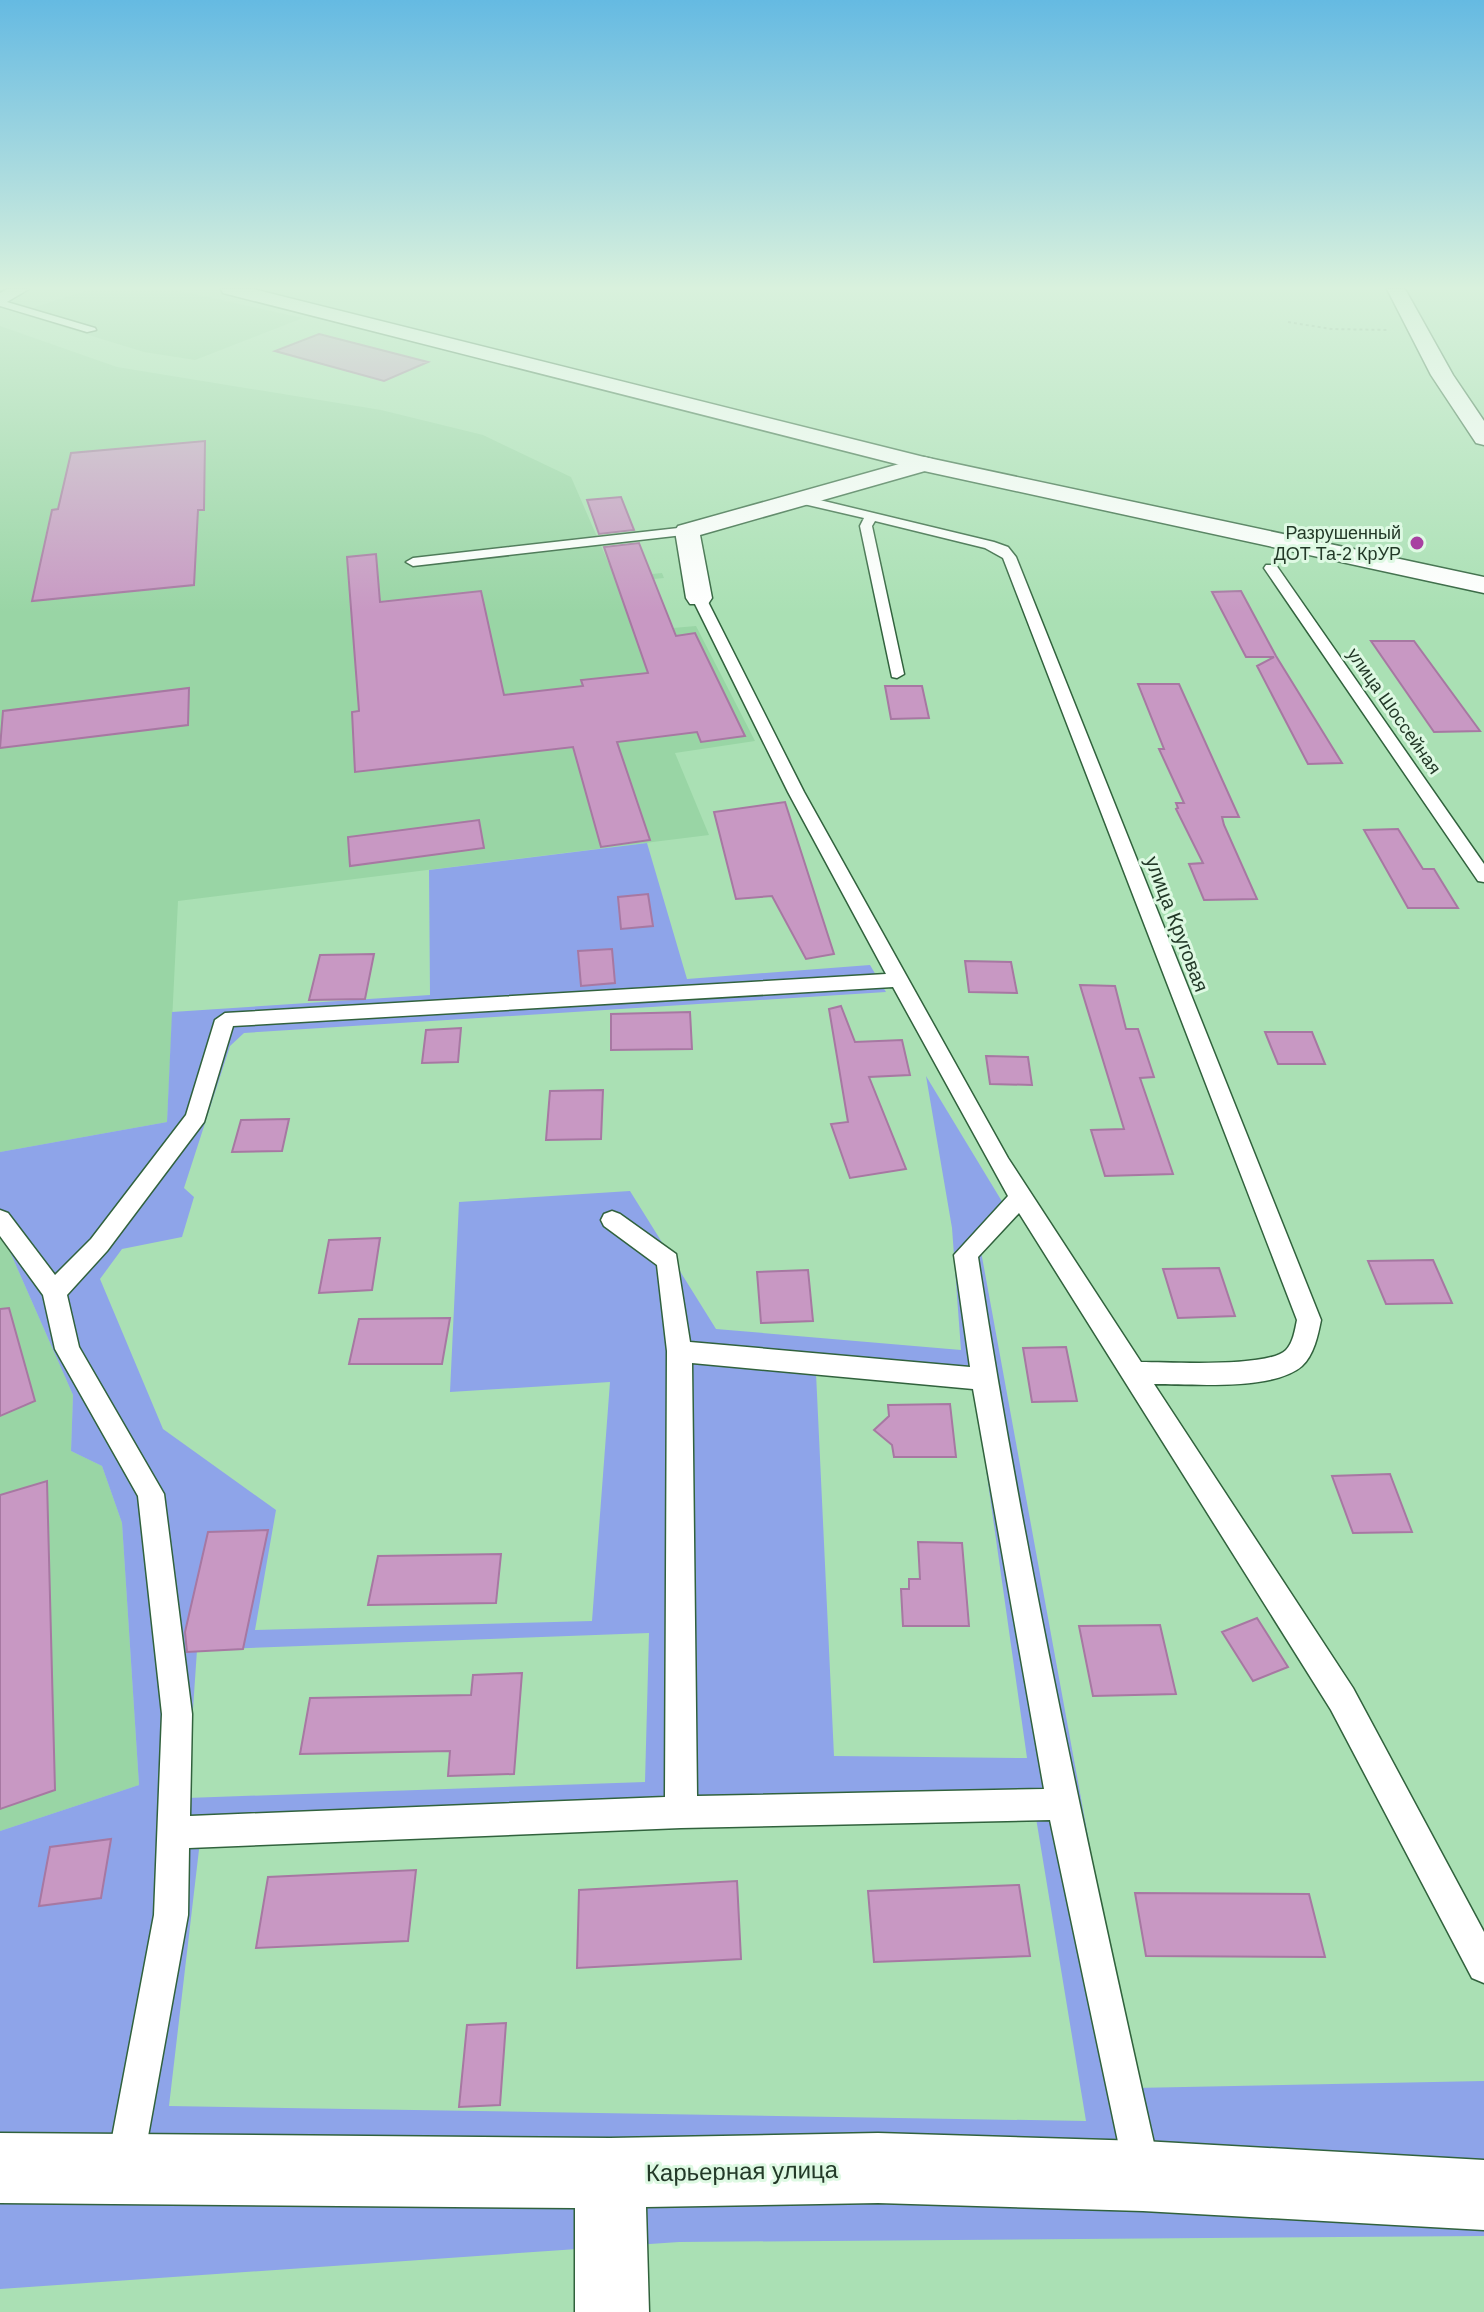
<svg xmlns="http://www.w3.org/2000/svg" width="1484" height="2312" font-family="Arial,sans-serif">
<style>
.built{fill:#99d5a5}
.green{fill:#8ea4e9;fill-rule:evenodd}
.building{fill:#c898c3;stroke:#a778a2;stroke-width:2}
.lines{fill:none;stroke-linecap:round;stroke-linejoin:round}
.lane-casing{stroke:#31623d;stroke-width:3}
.street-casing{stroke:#31623d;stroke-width:3}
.secondary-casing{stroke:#31623d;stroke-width:3}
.path{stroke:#7ca784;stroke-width:2;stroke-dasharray:3 3;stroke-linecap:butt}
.lane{fill:#fff;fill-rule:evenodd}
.street{fill:#fff;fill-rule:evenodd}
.secondary{fill:#fff;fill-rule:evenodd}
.poi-dot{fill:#a83fa1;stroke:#def9e3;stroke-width:3}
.labels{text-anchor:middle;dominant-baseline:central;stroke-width:6;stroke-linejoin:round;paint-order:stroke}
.far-poi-label{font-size:18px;fill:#233928;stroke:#def9e3;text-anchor:end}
.far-street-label{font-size:18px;fill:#233928;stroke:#def9e3}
.street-label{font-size:20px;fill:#233928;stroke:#def9e3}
.near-street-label{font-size:24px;fill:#233928;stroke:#def9e3}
</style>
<rect width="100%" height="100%" fill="#aae0b4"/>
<path class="built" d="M91,289H171L303,318L195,360L144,352L17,313Z
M0,326L117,367L381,410L483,435L571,477L612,571L649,567L652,574L662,573L664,578L654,579L673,628L696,626L755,741L675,753L709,835L178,901L167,1122L0,1152Z
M0,1229L73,1395L71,1451L102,1466L122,1523L139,1785L0,1831Z"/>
<path class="green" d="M647,843L687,979L870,965L886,992L244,1033L230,1046L184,1188L194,1197L182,1237L122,1249L100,1279L163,1429L276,1510L255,1630L592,1621L610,1382L450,1392L459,1202L630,1191L716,1329L961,1350L952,1228L926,1076L1012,1218L980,1246L1134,2088L1484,2081V2236L679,2242L0,2289V1831L139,1785L122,1523L102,1466L71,1451L73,1395L0,1229V1152L167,1122L172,1012L430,995L429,870ZM816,1373L915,1377L975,1391L1027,1758L834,1756ZM649,1633L645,1782L187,1798L197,1650ZM1036,1818L1086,2121L169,2106L202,1824Z"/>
<path class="building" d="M319,334L428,362L384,381L275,351Z
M205,441L204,510H198L194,585L32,601L52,510L58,509L71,453Z
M621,497L634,530L599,534L587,500Z
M639,543L676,636L695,633L745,736L701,742L697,732L617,742L650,840L601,847L573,747L355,772L352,712L359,711L347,557L376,554L380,602L481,591L504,695L583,686L581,680L648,673L604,547Z
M1241,591L1276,656L1342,763L1308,764L1257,666L1274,657H1246L1212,592Z
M1371,641H1414L1480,731L1434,732Z
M1138,684H1179L1239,817H1222L1224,825L1257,899L1204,900L1189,864L1203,863L1176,809L1178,808L1176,803H1184L1159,749H1164Z
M885,686H922L929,718L891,719Z
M189,688L188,725L0,748L3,711Z
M785,802L834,954L806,959L772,896L736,899L714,812Z
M479,820L484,848L350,866L348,837Z
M1398,829L1423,869H1434L1458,908H1408L1364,830Z
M648,894L653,926L621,929L618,897Z
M612,949L615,983L581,986L578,951Z
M374,954L365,999L309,1000L320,955Z
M965,961L1011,962L1017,993L969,992Z
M1080,985L1115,986L1126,1029H1138L1154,1077L1140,1078L1173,1174L1105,1176L1091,1130L1124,1129Z
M841,1006L855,1042L902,1040L910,1075L869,1077L906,1169L850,1178L831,1124L848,1122L829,1009Z
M690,1012L692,1049L611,1050V1014Z
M461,1028L458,1062L422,1063L426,1030Z
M1265,1032H1312L1325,1064H1278Z
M986,1056L1028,1057L1032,1085L990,1084Z
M603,1090L601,1139L546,1140L550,1091Z
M289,1119L282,1151L232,1152L241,1120Z
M380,1238L372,1290L319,1293L329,1240Z
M1433,1260L1452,1303L1386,1304L1368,1261Z
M1219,1268L1235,1316L1178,1318L1163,1269Z
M808,1270L813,1321L761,1323L757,1272Z
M9,1308L35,1401L0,1416V1309Z
M450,1318L442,1364H349L359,1319Z
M1066,1347L1077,1401L1032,1402L1023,1348Z
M950,1404L956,1457H894L892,1445L874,1430L889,1416L888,1405Z
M1390,1474L1412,1532L1353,1533L1332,1476Z
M47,1481L55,1790L0,1809V1495Z
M268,1530L243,1649L187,1652L185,1632L208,1532Z
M918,1542L962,1543L969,1626H903L901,1589H909V1579H920Z
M501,1554L496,1603L368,1605L378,1556Z
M1257,1618L1288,1667L1253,1681L1222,1632Z
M1160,1625L1176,1694L1093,1696L1079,1626Z
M522,1673L514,1774L448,1776L450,1751L300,1754L310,1698L471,1695L473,1675Z
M111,1839L101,1898L39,1906L50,1847Z
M416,1870L408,1941L256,1948L268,1877Z
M737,1881L741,1959L577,1968L579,1890Z
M1019,1885L1030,1956L874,1962L868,1891Z
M1135,1893L1309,1894L1325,1957L1146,1956Z
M506,2023L500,2105L459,2107L467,2025Z"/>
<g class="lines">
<defs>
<path id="lane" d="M0,300L95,328L96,330L87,332L0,306Z
M799,495L994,542L1008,547L1016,557L1321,1320C1318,1335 1314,1355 1302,1366C1274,1391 1191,1384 1154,1384L1353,1688L1484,1932V1983L1472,1978L1331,1710L1019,1213L978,1257C1025,1564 1092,1867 1160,2170L1155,2183L1142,2188L1129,2183L1124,2170L1050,1820L681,1828L189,1848L188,1915L143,2164L138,2177L125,2182L112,2177L107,2164L154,1915L162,1714L138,1496L55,1349L43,1295L0,1236V1210L8,1213L55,1275L91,1239L186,1115L215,1020L225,1013L886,974L788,792L692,598L694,595L706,598L804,792L1008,1158L1141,1362C1169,1362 1268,1368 1286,1350C1293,1343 1295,1330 1297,1320L1003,558L985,548L875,521L872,526L904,674L897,678L892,677L860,526L864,518L795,502L793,499ZM893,987L1008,1196L954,1255L970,1367L690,1342L676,1254L620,1214L612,1211L604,1214L601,1220L604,1226L657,1265L667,1351L665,1797L190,1816L192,1714L164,1494L79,1347L67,1295L107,1251L204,1122L233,1026ZM692,1363L973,1389L1044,1789L697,1796Z
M687,527L692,528V534L413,566L406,562L413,558Z
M1266,565H1276L1484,864V882L1478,881L1264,568Z"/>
<path id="street" d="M7,289H29L0,306V293Z
M924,457L932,459L935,464L932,469L700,535L712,598L708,604H690L686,598L675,531L678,526Z
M0,2133L610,2138L878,2133L1143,2141L1484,2160V2230L1143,2211L878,2203L646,2207L649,2312H575V2208L0,2203Z"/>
<path id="secondary" d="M221,289H253L924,457L1484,577V593L924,471L223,293Z
M1387,289H1405L1453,375L1484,421V445L1476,443L1431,375Z"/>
</defs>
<use href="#lane" class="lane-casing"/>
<use href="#street" class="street-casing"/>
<use href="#secondary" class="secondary-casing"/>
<path class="path" d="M1288,322L1331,329L1389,330"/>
<use href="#lane" class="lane"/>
<use href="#street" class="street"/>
<use href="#secondary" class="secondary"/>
</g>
<linearGradient id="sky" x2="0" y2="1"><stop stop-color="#65bae2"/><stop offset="0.47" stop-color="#d9f1dd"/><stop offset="1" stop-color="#d9f1dd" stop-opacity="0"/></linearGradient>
<rect width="1484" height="613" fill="url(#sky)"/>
<circle class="poi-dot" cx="1417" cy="543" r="8"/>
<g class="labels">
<g class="far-poi-label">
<text x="1401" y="533">Разрушенный<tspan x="1401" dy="21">ДОТ Та-2 КрУР</tspan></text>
</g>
<g class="far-street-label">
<text transform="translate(1394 711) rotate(55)">улица Шоссейная</text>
</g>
<g class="street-label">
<text transform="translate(1177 924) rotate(69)">улица Круговая</text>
</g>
<g class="near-street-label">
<text transform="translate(742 2171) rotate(-1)">Карьерная улица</text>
</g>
</g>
</svg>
